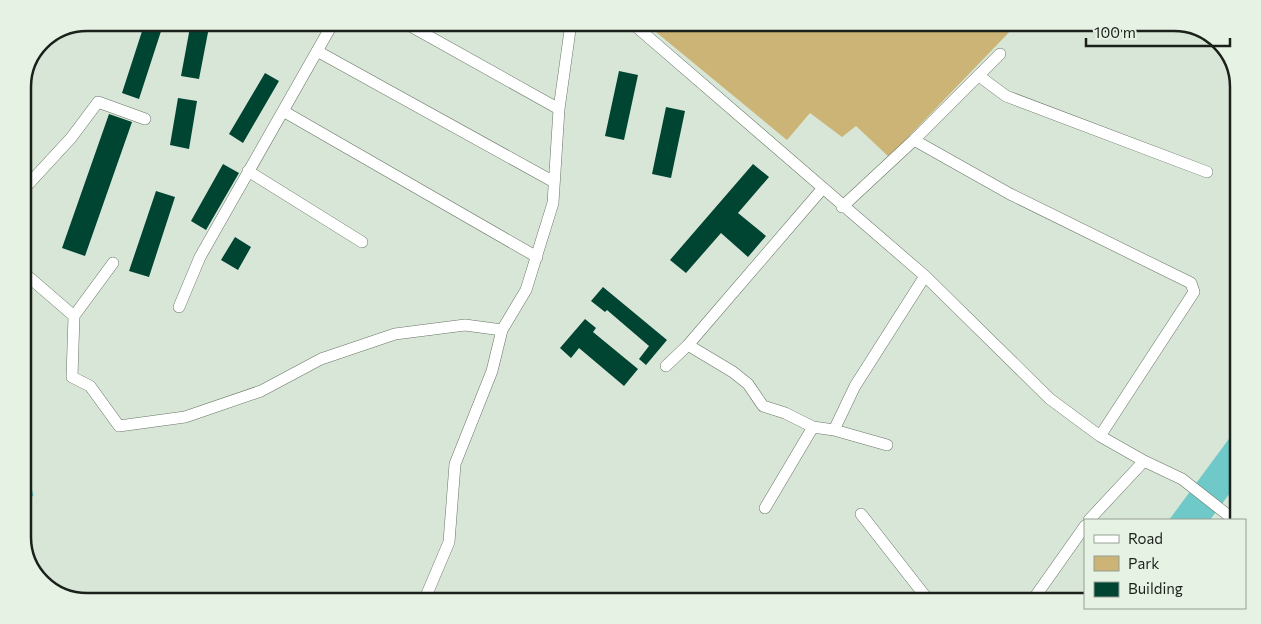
<svg xmlns="http://www.w3.org/2000/svg" width="1261" height="624" font-family="Commissioner,sans-serif">
<style>
.green{fill:#ccb476}
.water{fill:#6fc9c8}
.lines{fill:none;stroke-linecap:round;stroke-linejoin:round}
.stream{stroke:#6fc9c8;stroke-width:3}
.building{fill:#004432}
.minor-casing{stroke:#697567;stroke-width:12}
.minor{stroke:#fff;stroke-width:11}
.rim{fill:none;stroke:#1c201b;stroke-width:2.5}
</style>
<rect width="100%" height="100%" fill="#d8e6d7"/>
<path class="green" d="M645,23H1018L889,157L856,126L842,137L810,113L787,140Z"/>
<path class="water" d="M1234,432L1233,489L1210,520H1169Z"/>
<g class="lines">
<path class="stream" d="M23,465L32,495"/>
</g>
<path class="building" d="M145,22H164L139,99L122,93Z
M191,22H210L199,79L181,76Z
M619,71L638,75L624,140L605,136Z
M265,73L279,81L243,143L229,134Z
M178,98L197,101L189,149L170,145Z
M666,107L685,111L671,178L652,174Z
M109,114L132,122L85,256L62,248Z
M223,164L239,173L206,230L191,221Z
M753,164L769,177L738,213L766,236L748,257L721,233L686,273L670,260Z
M156,191L175,197L149,277L129,271Z
M235,237L251,247L238,270L221,260Z
M603,287L667,340L646,365L639,359L649,346L607,310L605,312L591,301Z
M585,319L596,328L593,332L638,369L624,386L579,348L571,358L560,348Z"/>
<g class="lines">
<defs>
<path id="minor" d="M405,23L559,109
M632,23L925,276L1050,399L1100,436L1144,461L1182,479L1233,519
M317,51L554,182
M979,76L1006,96L1207,172
M283,111L537,257
M914,140L1010,194L1191,283L1194,292L1100,436
M248,171L362,242
M23,190L71,138L98,102L145,119
M842,207L914,140L1000,54
M113,263L74,316L72,377L90,386L119,426L185,417L261,391L321,359L395,334L465,325L502,330
M23,272L74,316
M179,307L200,257L333,23
M688,345L733,372L748,384L763,406L785,413L813,427L834,430L855,386L925,276
M666,366L688,345L823,188
M834,430L887,445
M765,508L813,427
M861,514L929,601
M1089,520L1144,461
M424,601L449,542L455,464L492,371L502,330L526,290L553,203L559,109L571,23
M1032,601L1085,526"/>
</defs>
<use href="#minor" class="minor-casing"/>
<use href="#minor" class="minor"/>
</g>
<path d="M0 0H1261V624H0ZM87 31H1174A56 56 0 0 1 1230 87V537A56 56 0 0 1 1174 593H87A56 56 0 0 1 31 537V87A56 56 0 0 1 87 31Z" fill="#e6f3e4" fill-rule="evenodd"/>
<path class="rim" d="M87 31H1174A56 56 0 0 1 1230 87V537A56 56 0 0 1 1174 593H87A56 56 0 0 1 31 537V87A56 56 0 0 1 87 31Z"/>
<rect x="1084" y="519" width="162" height="90" fill="#e6f3e4" stroke="#959f94"/>
<rect x="1094" y="535" width="25" height="8" fill="#ffffff" stroke="#959f94"/>
<text x="1128" y="544" font-size="15" fill="#1c201b">Road</text>
<rect x="1094" y="556" width="25" height="15" fill="#ccb476" stroke="#959f94"/>
<text x="1128" y="569" font-size="15" fill="#1c201b">Park</text>
<rect x="1094" y="582" width="25" height="15" fill="#004432" stroke="#959f94"/>
<text x="1128" y="594" font-size="15" fill="#1c201b">Building</text>
<path d="M1086 38v8h144v-8" fill="none" stroke="#1c201b" stroke-width="2.5"/>
<text x="1094" y="38" font-size="15" fill="#1c201b" stroke="#e6f3e4" stroke-width="4" paint-order="stroke">100 m</text>
</svg>
